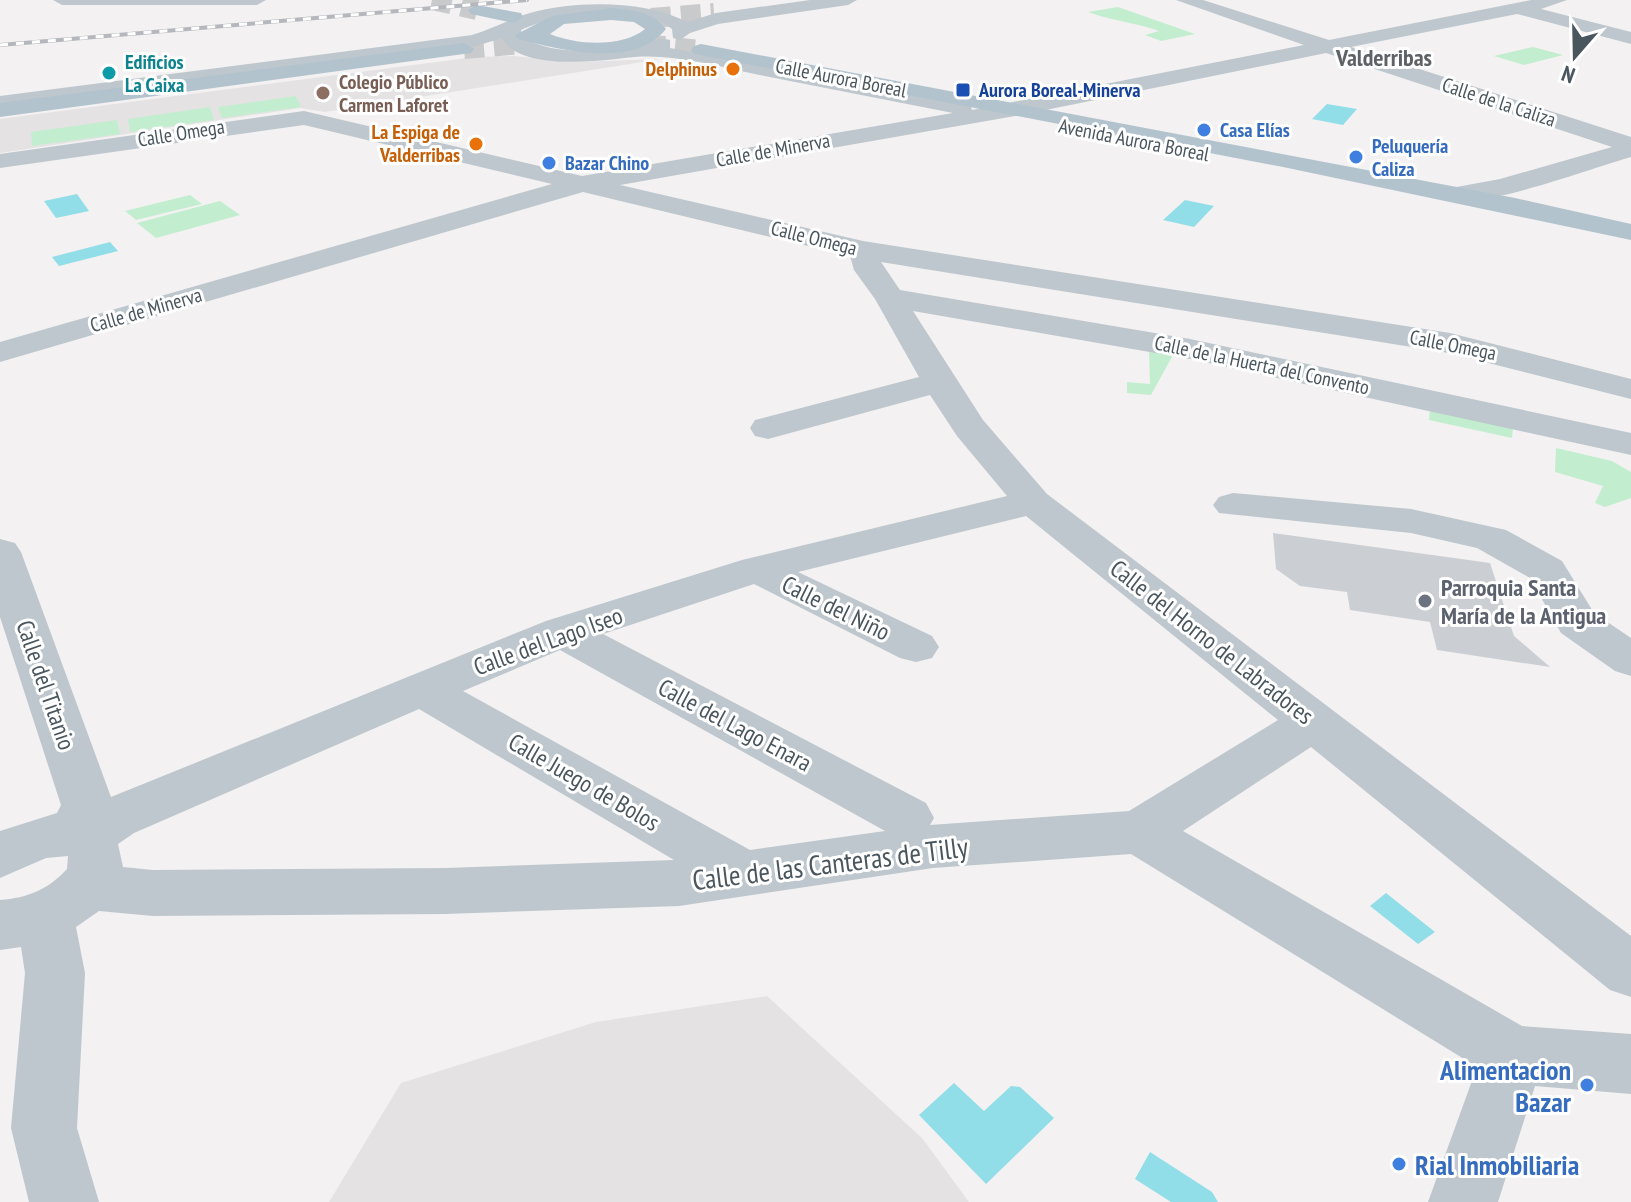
<svg xmlns="http://www.w3.org/2000/svg" width="1631" height="1202" font-family="'PT Sans Narrow',sans-serif">
<style>
.education{fill:#e4e2e3}
.green{fill:#c2eecf}
.water{fill:#91dee9}
.building{fill:#cbcfd3}
.lines{fill:none;stroke-linecap:round;stroke-linejoin:round}
.minor-tunnel{stroke:#c9cacc;stroke-width:20;stroke-dasharray:20 10;stroke-linecap:butt}
.major-tunnel{stroke:#c9cacc;stroke-width:20;stroke-dasharray:20 10;stroke-linecap:butt}
.minor{fill:#bec7cd;fill-rule:evenodd}
.major{fill:#b2c3ce;fill-rule:evenodd}
.rail-casing{stroke:#b4b7bb;stroke-width:4}
.rail{stroke:#fff;stroke-width:3;stroke-dasharray:8;stroke-linecap:butt}
.food-dot{fill:#e8710a;stroke:#fff;stroke-width:3}
.culture-dot{fill:#0f9aa8;stroke:#fff;stroke-width:3}
.transit-dot{fill:#1a4fb4;stroke:#fff;stroke-width:3}
.education-dot{fill:#8d6e63;stroke:#fff;stroke-width:3}
.shop-dot{fill:#3f7fe0;stroke:#fff;stroke-width:3}
.worship-dot{fill:#6b7280;stroke:#fff;stroke-width:3}
.labels{text-anchor:middle;dominant-baseline:central;stroke-width:6;stroke-linejoin:round;paint-order:stroke}
.far-culture-label{font-size:20px;font-weight:bold;fill:#0d838f;stroke:#fff;text-anchor:start}
.far-food-label{font-size:20px;font-weight:bold;fill:#c56008;stroke:#fff;text-anchor:end}
.far-street-label{font-size:20px;fill:#4a565e;stroke:#fff}
.far-education-label{font-size:20px;font-weight:bold;fill:#785e54;stroke:#fff;text-anchor:start}
.far-transit-label{font-size:20px;font-weight:bold;fill:#164399;stroke:#fff;text-anchor:start}
.far-shop-label{font-size:20px;font-weight:bold;fill:#366cbe;stroke:#fff;text-anchor:start}
.far-quarter-label{font-size:24px;font-weight:bold;fill:#5e6266;stroke:#fff}
.worship-label{font-size:24px;font-weight:bold;fill:#5b616d;stroke:#fff;text-anchor:start}
.street-label{font-size:24px;fill:#4a565e;stroke:#fff}
.near-street-label{font-size:28px;fill:#4a565e;stroke:#fff}
.near-shop-label{font-size:28px;font-weight:bold;fill:#366cbe;stroke:#fff;text-anchor:end}
</style>
<rect width="100%" height="100%" fill="#f3f1f1"/>
<path class="education" d="M513,56L576,62L661,59L325,112L300,108L0,153V119L475,57Z
M767,996L922,1138L969,1202H329L401,1083L596,1022Z"/>
<path class="green" d="M1118,7L1195,34L1161,41L1145,35L1159,31C1134,22 1112,21 1088,12Z
M1533,47L1563,55L1524,65L1494,56Z
M296,96L301,107L222,118L218,107Z
M210,107L214,120L130,132L128,119Z
M117,120L120,134L32,146L31,132Z
M190,195L202,204L136,220L125,211Z
M220,201L240,215L156,238L137,223Z
M1149,350L1173,355L1151,395L1127,393V382L1150,384Z
M1430,410L1513,428L1512,438L1429,420Z
M1556,448L1612,461L1631,472V498L1605,507L1595,503L1603,486L1555,472Z"/>
<path class="water" d="M1327,104L1357,109L1343,125L1312,119Z
M77,194L89,211L56,218L44,201Z
M1185,200L1214,206L1194,227L1163,220Z
M110,242L118,251L59,266L52,257Z
M1386,893L1435,932L1418,944L1370,906Z
M954,1083L984,1111L1011,1086L1020,1087L1054,1118L986,1184L919,1115Z
M1150,1152L1212,1192L1218,1202H1171L1135,1179Z"/>
<path class="building" d="M1273,533L1490,563L1514,636L1550,667L1437,650L1430,622L1350,610L1347,592L1300,586L1276,569Z"/>
<g class="lines">
<path class="minor-tunnel" d="M651,18L714,13"/>
<path class="major-tunnel" d="M432,0L477,10
M645,44L701,50
M464,49L534,43"/>
<path class="minor" d="M53,0H266L257,5H62Z
M810,0H857L848,5L718,24L690,33L680,40L673,38L672,29C635,0 561,12 521,30L522,37C556,57 602,51 639,44C650,42 659,37 670,40V48L962,101L970,103L972,110L1304,45L1176,0H1203L1329,40L1531,0H1567L1541,9L1631,32V44L1517,14L1351,47L1631,137V157C1592,168 1486,208 1451,200L1447,194L1451,188L1500,179L1612,147L1326,53L1021,115L620,185L863,241L1450,333L1631,379V399L1449,353L881,262L900,290L1190,339L1631,433V455L1190,359L913,311L983,420L1047,494L1631,936V997L1610,990L1311,747L1183,831L1522,1026L1631,1034V1094L1535,1086L1498,1202H1428L1477,1067L1131,854L933,868L679,906L445,914L153,916L99,911L76,927L85,973L77,1128L99,1202H29L11,1128L25,973L21,947L0,950V900C28,898 49,889 67,869L68,856L46,858L0,878V831L57,813L61,805L0,617V539L15,543L21,552L111,797L546,621L742,560L1007,496L957,436L930,395L768,439L755,436L750,428L755,420L919,377L875,299L854,270L850,256L583,192L0,362V342L552,184L304,125L0,168V154L304,111L582,176L953,113C887,100 821,87 755,74C717,66 674,54 635,57C603,60 521,73 502,38L473,47L0,110V96L472,35C492,29 510,19 530,13C576,0 646,0 687,22L716,13ZM1026,516L1278,720L1129,811L930,825L934,818L926,803L603,634L754,584L900,658L916,662L932,658L939,647L932,636L798,572ZM560,650L885,831L750,850L463,691ZM419,709L674,860L445,868L153,870L123,867L118,844L134,833Z
M1233,493L1411,509L1506,530L1562,561L1594,613L1631,638V676L1615,671L1561,633L1530,578L1477,548L1411,533L1219,513L1213,505L1219,497Z"/>
<path class="major" d="M477,5L521,13L523,17L514,23L471,14L468,10Z
M611,8C632,10 652,11 666,29C634,70 557,49 518,39L515,35L552,16ZM611,20L634,22L645,29C622,48 576,45 550,34L564,24Z
M464,43L474,49L471,53L0,117V103Z
M701,44L1515,198L1631,224V240L1283,167L694,54L691,50L694,46Z"/>
<defs>
<path id="rail" d="M0,45L527,0"/>
</defs>
<use href="#rail" class="rail-casing"/>
<use href="#rail" class="rail"/>
</g>
<g class="food-dot">
<circle cx="733" cy="69" r="8"/>
<circle cx="476" cy="144" r="8"/>
</g>
<circle class="culture-dot" cx="109" cy="73" r="8"/>
<rect class="transit-dot" x="955" y="82" width="16" height="16" rx="4"/>
<circle class="education-dot" cx="323" cy="93" r="8"/>
<g class="shop-dot">
<circle cx="1204" cy="130" r="8"/>
<circle cx="1356" cy="157" r="8"/>
<circle cx="549" cy="163" r="8"/>
<circle cx="1587" cy="1085" r="8"/>
<circle cx="1399" cy="1164" r="8"/>
</g>
<circle class="worship-dot" cx="1425" cy="601" r="8"/>
<g class="labels">
<g class="far-culture-label">
<text x="125" y="62">Edificios<tspan x="125" dy="23">La Caixa</tspan></text>
</g>
<g class="far-food-label">
<text x="717" y="69">Delphinus</text>
<text x="460" y="132">La Espiga de<tspan x="460" dy="23">Valderribas</tspan></text>
</g>
<g class="far-street-label">
<text transform="translate(841 78) rotate(11)">Calle Aurora Boreal</text>
<text transform="translate(1499 102) rotate(18)">Calle de la Caliza</text>
<text transform="translate(181 133) rotate(-9)">Calle Omega</text>
<text transform="translate(1134 140) rotate(11)">Avenida Aurora Boreal</text>
<text transform="translate(773 150) rotate(-10)">Calle de Minerva</text>
<text transform="translate(814 238) rotate(14)">Calle Omega</text>
<text transform="translate(146 310) rotate(-16)">Calle de Minerva</text>
<text transform="translate(1453 345) rotate(11)">Calle Omega</text>
<text transform="translate(1262 365) rotate(12)">Calle de la Huerta del Convento</text>
</g>
<g class="far-education-label">
<text x="339" y="82">Colegio Público<tspan x="339" dy="23">Carmen Laforet</tspan></text>
</g>
<g class="far-transit-label">
<text x="979" y="90">Aurora Boreal-Minerva</text>
</g>
<g class="far-shop-label">
<text x="1220" y="130">Casa Elías</text>
<text x="1372" y="146">Peluquería<tspan x="1372" dy="23">Caliza</tspan></text>
<text x="565" y="163">Bazar Chino</text>
</g>
<g class="far-quarter-label">
<text x="1384" y="57">Valderribas</text>
</g>
<g class="worship-label">
<text x="1441" y="587">Parroquia Santa<tspan x="1441" dy="28">María de la Antigua</tspan></text>
</g>
<g class="street-label">
<text transform="translate(836 608) rotate(26)">Calle del Niño</text>
<text transform="translate(548 641) rotate(-20)">Calle del Lago Iseo</text>
<text transform="translate(1212 642) rotate(38)">Calle del Horno de Labradores</text>
<text transform="translate(46 685) rotate(71)">Calle del Titanio</text>
<text transform="translate(735 725) rotate(28)">Calle del Lago Enara</text>
<text transform="translate(584 782) rotate(30)">Calle Juego de Bolos</text>
</g>
<g class="near-street-label">
<text transform="translate(830 863) rotate(-7)">Calle de las Canteras de Tilly</text>
</g>
<g class="near-shop-label">
<text x="1571" y="1069">Alimentacion<tspan x="1571" dy="32">Bazar</tspan></text>
<text x="1415" y="1164" text-anchor="start">Rial Inmobiliaria</text>
</g>
</g>
<g transform="translate(1575 56) rotate(200)" stroke="#ffffff" stroke-width="6" paint-order="stroke">
<path d="M0-6L14 30L0 20L-14 30Z" fill="#4a565e"/>
<text y="-12" font-size="22" font-weight="bold" text-anchor="middle" fill="#4a565e">N</text>
</g>
</svg>
